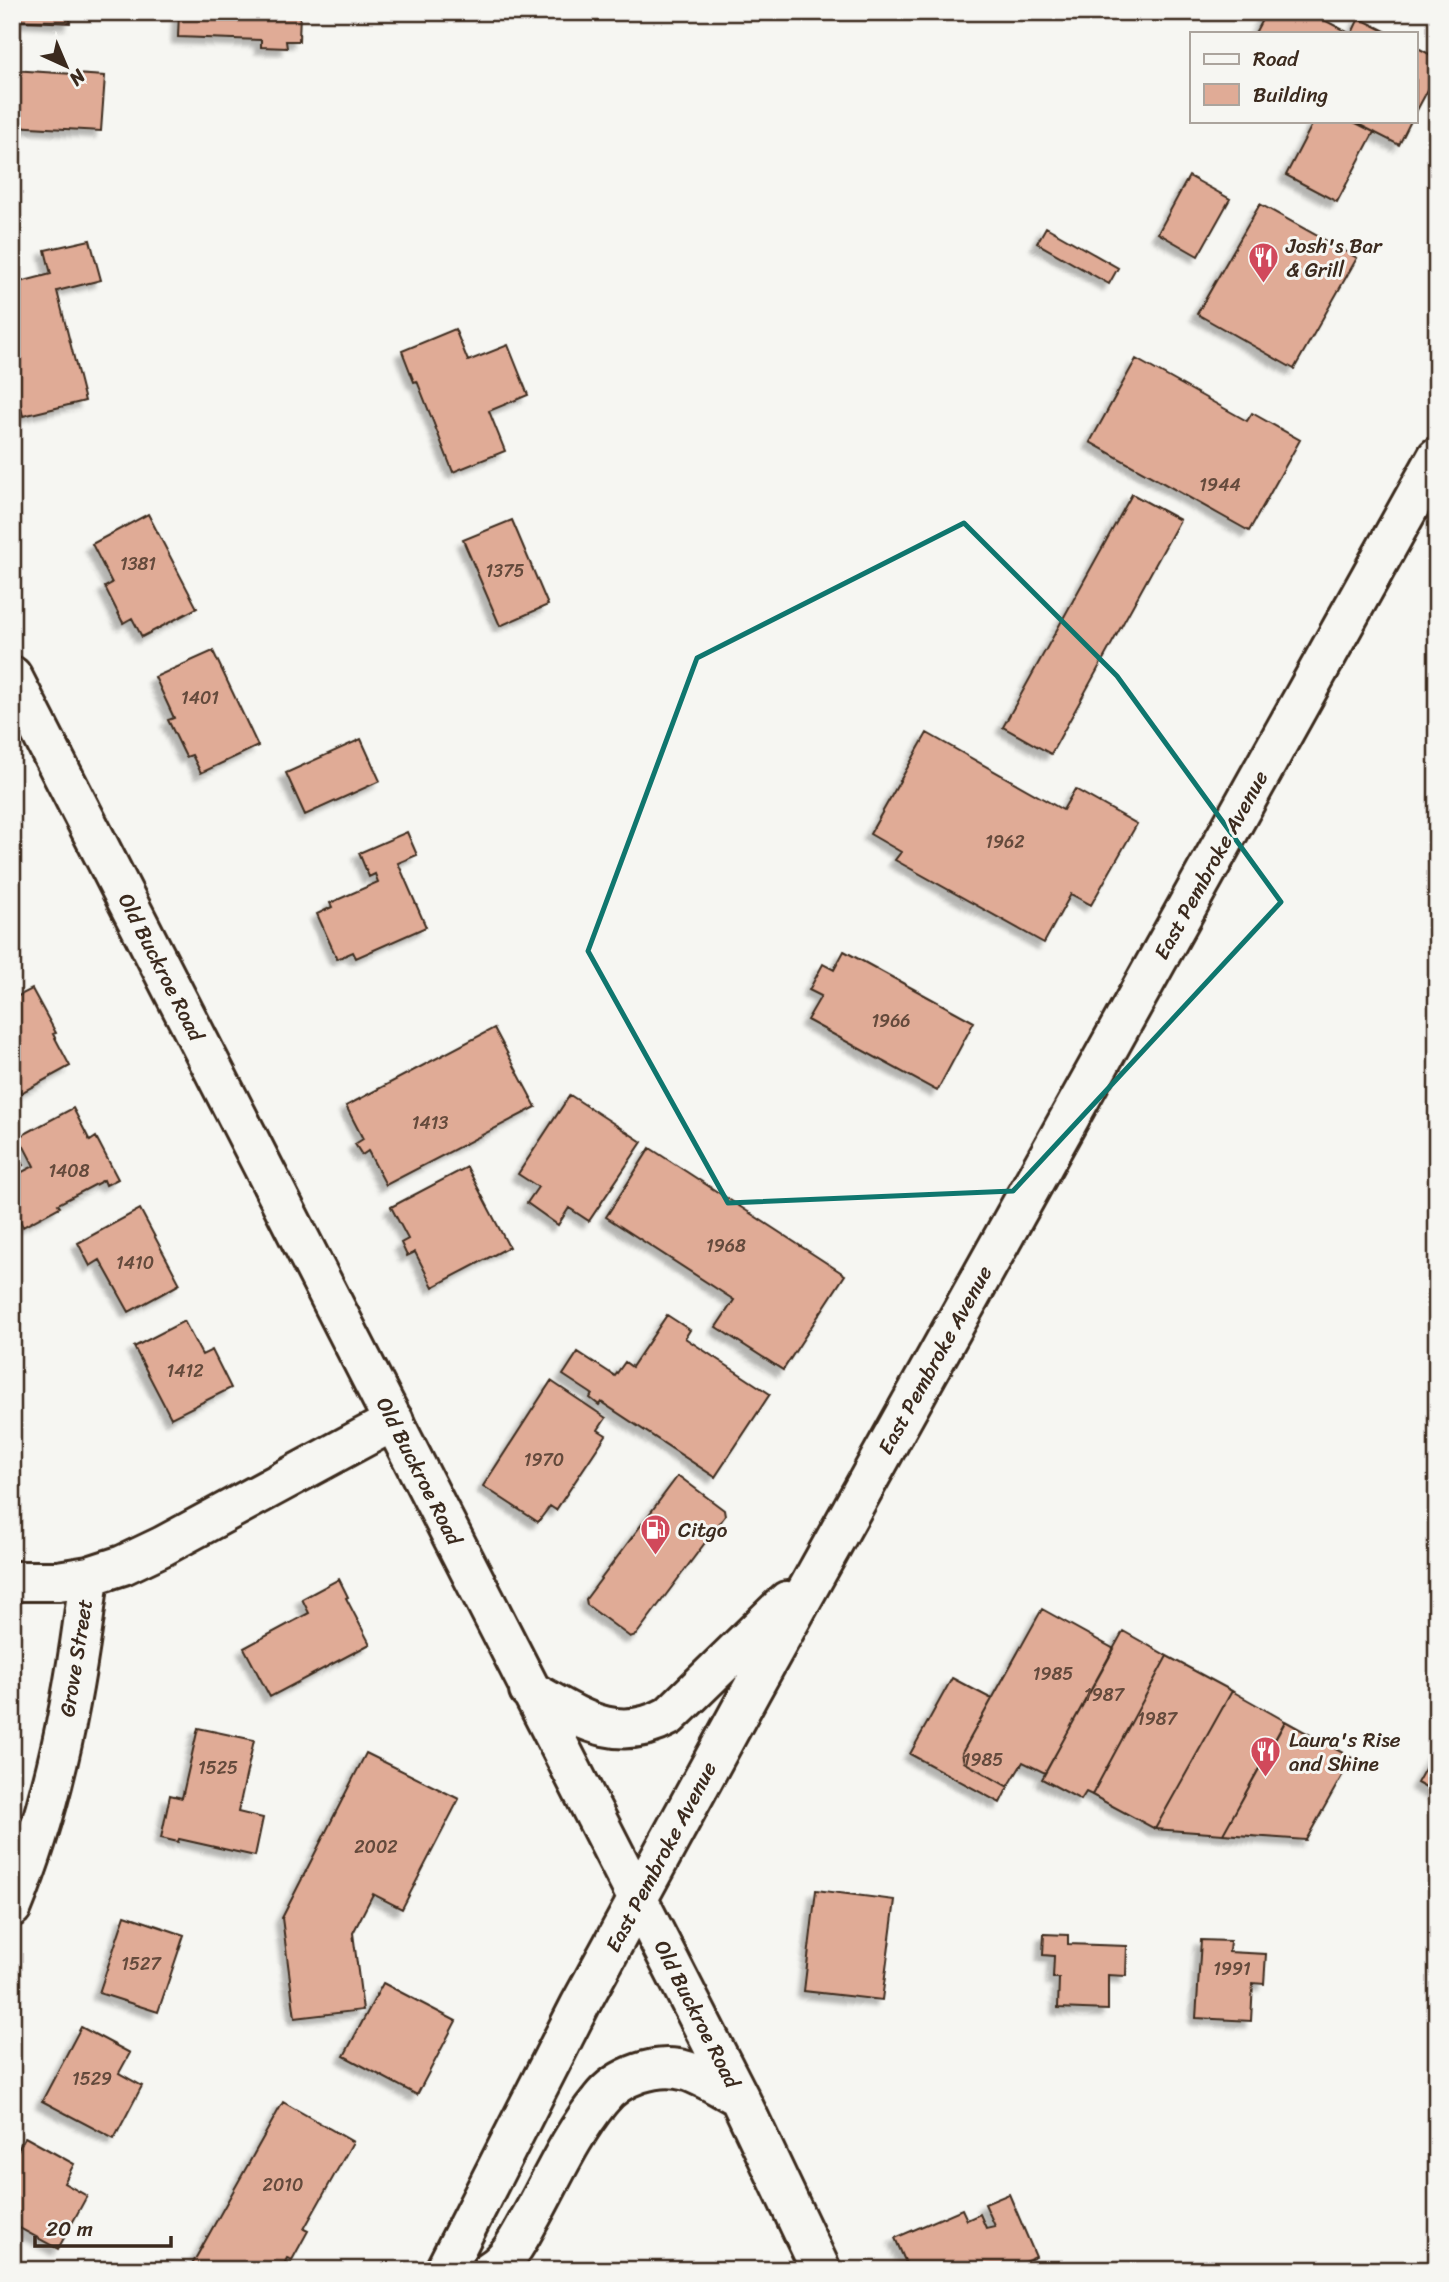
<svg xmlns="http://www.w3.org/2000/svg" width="1449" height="2282" font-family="Sriracha,sans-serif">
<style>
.building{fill:#e0ab96;stroke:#3b2a1e;stroke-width:2;filter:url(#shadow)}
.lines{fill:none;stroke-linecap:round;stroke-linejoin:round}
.street-casing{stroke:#3b2a1e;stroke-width:44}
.secondary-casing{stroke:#3b2a1e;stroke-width:44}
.street{stroke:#f6f6f2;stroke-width:38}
.secondary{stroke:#f6f6f2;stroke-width:38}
.marked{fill:none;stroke:#0f766e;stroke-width:5;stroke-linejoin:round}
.labels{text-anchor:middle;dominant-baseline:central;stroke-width:6;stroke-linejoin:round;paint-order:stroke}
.number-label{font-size:18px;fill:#644a3c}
.poi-label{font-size:21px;fill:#3b2a1e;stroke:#f6f6f2;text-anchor:start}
.street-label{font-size:21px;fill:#3b2a1e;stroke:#f6f6f2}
</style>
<defs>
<filter id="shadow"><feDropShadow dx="-6" dy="6" stdDeviation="2" flood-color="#0004"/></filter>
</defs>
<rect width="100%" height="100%" fill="#f6f6f2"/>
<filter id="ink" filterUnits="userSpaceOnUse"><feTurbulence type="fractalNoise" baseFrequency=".0143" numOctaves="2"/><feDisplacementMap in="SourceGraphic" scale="14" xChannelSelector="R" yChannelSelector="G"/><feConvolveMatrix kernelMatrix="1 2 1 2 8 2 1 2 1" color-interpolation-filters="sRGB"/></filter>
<g filter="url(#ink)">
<path class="building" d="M12,12H71L70,23L12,20Z
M179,12H300L299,41H286L287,48L261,47V40L178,37Z
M1266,12H1309L1349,33H1255Z
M1359,18L1389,33H1352Z
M1416,47L1437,58V73L1416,112Z
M12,70L105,76L101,131L12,126Z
M1314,121H1352L1374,132L1337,202L1286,175Z
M1352,121H1411L1399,145Z
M1189,176L1230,199L1198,256L1158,233Z
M1260,204L1357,258L1294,369L1197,314Z
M1046,227L1118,268L1109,284L1037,243Z
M90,240L101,280L57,291L85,401L23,416L12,371V284L51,274L45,250Z
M455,329L468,361L508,345L528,395L489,411L505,451L453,472L417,381L414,382L402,351Z
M1136,359L1247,421L1252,413L1300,440L1249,531L1090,442Z
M1132,494L1180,520L1051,754L1003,727Z
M148,514L197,608L142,637L132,618L123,623L105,587L112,583L92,544Z
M512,520L548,605L500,626L463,540Z
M213,651L258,746L201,773L192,755L186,757L168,720L174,718L155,677Z
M927,733L1063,810L1075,789L1137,824L1091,905L1071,894L1044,943L895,860L901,852L870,834Z
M361,739L380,781L305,815L286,773Z
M407,832L417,855L398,863L426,927L356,958L353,952L337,959L317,914L332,907L330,903L378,882L375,874L369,877L359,853Z
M844,951L974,1022L937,1091L807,1020L821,996L809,990L823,964L834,970Z
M32,989L56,1033L53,1034L70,1066L21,1093L12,1077V999Z
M494,1028L536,1107L386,1185L368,1151L362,1155L355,1144L363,1139L346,1106Z
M570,1095L642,1142L589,1221L569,1208L558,1225L527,1203L538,1187L518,1174Z
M73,1108L90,1141L96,1137L118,1179L106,1185L104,1180L58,1204L60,1207L23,1227L12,1206V1177L34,1166L19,1137Z
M12,1145L23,1165L12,1171Z
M650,1148L845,1275L783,1370L716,1327L734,1300L606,1217Z
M467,1167L509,1247L433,1287L415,1252L407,1256L401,1243L408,1239L391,1207Z
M140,1209L180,1284L129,1312L100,1260L90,1266L78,1243Z
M667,1315L690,1330L685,1338L770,1394L715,1477L601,1402L599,1405L590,1398L592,1394L563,1375L578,1352L615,1376L625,1362L632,1367Z
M184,1321L202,1355L212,1350L231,1388L171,1418L134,1347Z
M551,1381L606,1418L598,1430L606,1435L556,1510L550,1506L538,1522L483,1486Z
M677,1477H680L724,1510L725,1516L636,1635L630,1637L587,1605L586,1599Z
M339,1579L348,1597L346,1598L370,1644L270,1697L244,1648L309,1613L302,1599Z
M1042,1609L1114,1649L1045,1773L1023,1762L1008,1787L964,1762L962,1753Z
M1123,1631L1167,1656L1092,1795L1086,1792L1081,1800L1042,1779Z
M1167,1656L1232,1691L1155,1829L1092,1795Z
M952,1678L992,1699L962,1753L964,1762L1008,1787L1000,1803L910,1754Z
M1232,1691L1285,1721V1722L1223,1834L1155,1829Z
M1285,1721L1352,1758L1306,1840L1223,1834Z
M198,1728L254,1740L238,1812L263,1818L255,1856L179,1839L178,1842L161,1838L170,1795L182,1798Z
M1437,1747V1794L1417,1783Z
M366,1753L459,1799L402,1909L373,1894L353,1933L363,2010L295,2018L282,1918Z
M816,1890L895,1900L882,2000L804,1991Z
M125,1915L184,1935L158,2012L99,1993Z
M1044,1934L1068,1935V1944L1127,1946L1126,1976L1108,1975V2010L1058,2008L1059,1978H1053L1054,1956L1043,1955Z
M1201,1940L1230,1941L1229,1952L1266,1954L1264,1984L1253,1983L1251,2021L1196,2018Z
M383,1983L456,2021L417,2095L344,2056Z
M81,2027L130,2053L119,2073L142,2086L114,2139L42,2101Z
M283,2102L353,2142L304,2229L308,2231L292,2260L287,2258L281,2270H189Z
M25,2137L74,2164L64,2183L87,2196L58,2249L12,2224V2161Z
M1009,2194L1036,2257L1006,2270H909L895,2238L962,2209L967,2220L980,2214L986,2228L995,2226L985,2204Z"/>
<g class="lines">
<defs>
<path id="street" d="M12,1581H58L89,1576
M12,1907C55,1802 76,1688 89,1576L123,1565L163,1546L394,1421"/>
<path id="secondary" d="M12,676L739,2097L821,2270
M529,1690C577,1716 615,1746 669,1716L787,1601
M445,2270L580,2005L751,1691L1437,457
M491,2270C510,2259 521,2234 532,2215C553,2177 572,2134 600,2100C618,2076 657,2062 687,2071C704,2076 723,2089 739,2097"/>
</defs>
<use href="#street" class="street-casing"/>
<use href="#secondary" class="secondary-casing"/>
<use href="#street" class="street"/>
<use href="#secondary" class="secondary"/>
</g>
</g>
<path class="marked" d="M964,523L1117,676L1281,902L1013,1191L728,1203L588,951L697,658Z"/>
<defs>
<symbol id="restaurant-pin" viewBox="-11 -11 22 30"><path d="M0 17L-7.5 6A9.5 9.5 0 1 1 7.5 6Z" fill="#d1495b" stroke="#f6f6f2"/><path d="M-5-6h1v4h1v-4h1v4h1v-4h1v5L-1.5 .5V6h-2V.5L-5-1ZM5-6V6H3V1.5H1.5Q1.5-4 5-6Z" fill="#fff"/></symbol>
<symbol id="fuel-pin" viewBox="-11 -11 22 30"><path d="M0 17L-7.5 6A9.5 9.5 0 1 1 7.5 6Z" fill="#d1495b" stroke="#f6f6f2"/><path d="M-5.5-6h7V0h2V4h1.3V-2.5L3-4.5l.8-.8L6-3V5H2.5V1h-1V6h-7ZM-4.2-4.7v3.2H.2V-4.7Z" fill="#fff"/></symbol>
</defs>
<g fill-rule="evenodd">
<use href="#restaurant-pin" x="1246" y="240" width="35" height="47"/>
<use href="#fuel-pin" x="638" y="1512" width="35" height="47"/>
<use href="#restaurant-pin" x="1248" y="1734" width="35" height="47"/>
</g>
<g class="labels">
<g class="number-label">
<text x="1220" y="485">1944</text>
<text x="138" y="564">1381</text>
<text x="505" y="571">1375</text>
<text x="200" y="698">1401</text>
<text x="1005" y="842">1962</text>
<text x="891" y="1021">1966</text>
<text x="430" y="1123">1413</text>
<text x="69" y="1171">1408</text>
<text x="726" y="1246">1968</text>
<text x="135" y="1263">1410</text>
<text x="185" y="1371">1412</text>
<text x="544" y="1460">1970</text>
<text x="1053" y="1674">1985</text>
<text x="1104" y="1695">1987</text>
<text x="1157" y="1719">1987</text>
<text x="983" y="1760">1985</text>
<text x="218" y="1768">1525</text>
<text x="376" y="1847">2002</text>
<text x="141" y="1964">1527</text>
<text x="1232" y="1969">1991</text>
<text x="92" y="2079">1529</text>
<text x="283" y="2185">2010</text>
</g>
<g class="poi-label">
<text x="1286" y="246">Josh's Bar<tspan x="1286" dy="24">&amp; Grill</tspan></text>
<text x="678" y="1530">Citgo</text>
<text x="1289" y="1740">Laura's Rise<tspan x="1289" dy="24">and Shine</tspan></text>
</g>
<g class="street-label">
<text transform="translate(1211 865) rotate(-61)">East Pembroke Avenue</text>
<text transform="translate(161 967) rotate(63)">Old Buckroe Road</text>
<text transform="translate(935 1360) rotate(-61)">East Pembroke Avenue</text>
<text transform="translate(419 1471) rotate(63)">Old Buckroe Road</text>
<text transform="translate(76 1658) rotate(-81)">Grove Street</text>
<text transform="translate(661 1857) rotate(-62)">East Pembroke Avenue</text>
<text transform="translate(697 2014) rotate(63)">Old Buckroe Road</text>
</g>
</g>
<rect width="1449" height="2282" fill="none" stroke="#f6f6f2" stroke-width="42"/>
<rect x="21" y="21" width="1407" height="2240" fill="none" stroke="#3b2a1e" stroke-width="2.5" filter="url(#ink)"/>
<rect x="1190" y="32" width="228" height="91" fill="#f6f6f2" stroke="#aba49d" stroke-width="2"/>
<rect x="1204" y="54" width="35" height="10" fill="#f6f6f2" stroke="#aba49d" stroke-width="2"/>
<text x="1253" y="66" font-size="21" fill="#3b2a1e">Road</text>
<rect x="1204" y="84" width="35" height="21" fill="#e0ab96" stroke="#aba49d" stroke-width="2"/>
<text x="1253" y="102" font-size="21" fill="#3b2a1e">Building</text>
<g transform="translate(66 66) rotate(136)" stroke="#f6f6f2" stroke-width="5" paint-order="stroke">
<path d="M0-5L12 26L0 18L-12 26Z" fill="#3b2a1e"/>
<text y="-10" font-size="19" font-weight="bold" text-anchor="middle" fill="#3b2a1e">N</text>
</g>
<path d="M35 2236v10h136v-10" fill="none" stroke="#3b2a1e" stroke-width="3.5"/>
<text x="46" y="2236" font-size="21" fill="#3b2a1e" stroke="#f6f6f2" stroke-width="5" paint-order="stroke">20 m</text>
</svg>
